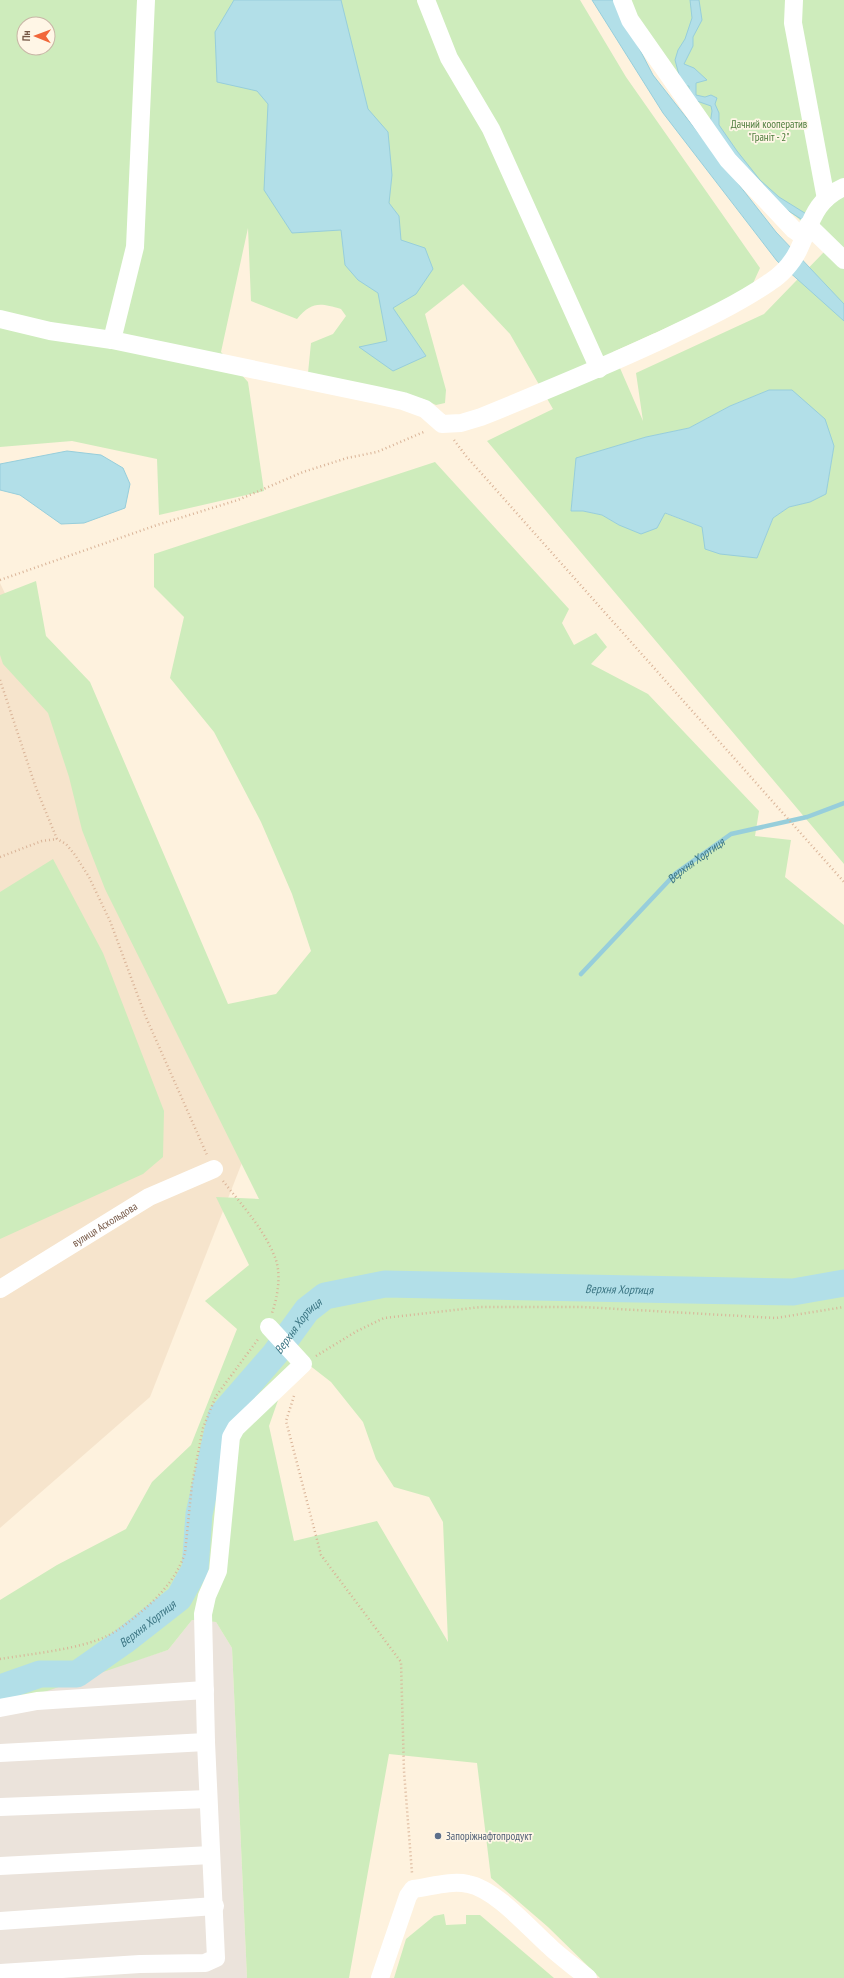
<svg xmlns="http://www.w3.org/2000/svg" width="844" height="1978" font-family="'PT Sans Narrow',sans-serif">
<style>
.residential{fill:#f6e4cc}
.industrial{fill:#ebe3db}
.green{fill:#ceecbc;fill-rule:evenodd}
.water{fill:#b2dfe8;stroke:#97cedb}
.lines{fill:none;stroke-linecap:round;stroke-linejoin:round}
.stream{stroke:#97cedb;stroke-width:4.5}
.river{stroke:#b2dfe8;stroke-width:27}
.path{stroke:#d9b397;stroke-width:2.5;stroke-dasharray:1 3;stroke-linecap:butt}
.minor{stroke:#fff;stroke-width:18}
.service-dot{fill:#5c6f8a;stroke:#fff6e6;stroke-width:1.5}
.labels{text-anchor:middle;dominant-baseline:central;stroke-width:3.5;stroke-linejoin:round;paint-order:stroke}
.park-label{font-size:11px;fill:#4d7c3c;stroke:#fff6e6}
.street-label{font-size:11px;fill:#755745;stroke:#fff6e6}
.service-label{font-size:11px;fill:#4e5e75;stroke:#fff6e6;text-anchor:start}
.water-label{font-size:12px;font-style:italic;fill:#3b7583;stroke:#fff6e6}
</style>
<rect width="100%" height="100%" fill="#fef2de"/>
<path class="residential" d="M0,583L258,1122L150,1397L0,1528Z"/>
<path class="industrial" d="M192,1620L216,1622L232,1648L247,1978H0V1704L168,1650Z"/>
<path class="green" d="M0,0H580L626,77L760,268L750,290L613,352L643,421L636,373L764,314L824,252L799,219L752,183L635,16L628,0H844V864L487,441L553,409L510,334L463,284L425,314L446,390L445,403L436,405L423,399L308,373L311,343L333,334L346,316L341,309C320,303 312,301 297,319L251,301L248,228L221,352L248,382L264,491L159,515L157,459L72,441L0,447ZM24,24H48V48H24ZM769,390L834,446L826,493L810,502L789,507L773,518L757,558L702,527L664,513L657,528L619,525L602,515L583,511L571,510L577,458L646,437L689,428L730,406Z
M435,462L569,609L562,623L574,645L596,633L607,647L591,664L648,694L759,811L755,836L791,840L785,877L844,925V1978H600L548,1927L491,1878L477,1763L389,1754L349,1978H247L232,1648L216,1622L192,1620L168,1650L47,1691L0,1704V1600L57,1565L126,1529L152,1482L191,1445L237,1329L205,1301L249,1265L216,1197L259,1199L105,889L82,830L69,777L48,713L3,664L0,655V595L36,581L46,636L90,682L228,1004L276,994L311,951L292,894L261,822L214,732L170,678L184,617L154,587V554ZM304,1361L331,1382L363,1422L376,1459L394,1487L429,1497L443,1522L448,1642L377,1521L294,1541L269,1426L283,1386Z
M53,859L103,953L164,1111L163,1157L143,1174L0,1239V892Z
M444,1914L446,1925L466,1924V1915H480L554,1978H394L406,1939L434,1916Z"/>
<path class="water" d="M234,0H341L368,109L388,132L392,175L389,203L399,216L401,240L425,248L433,269L416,294L393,308L426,356L393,371L359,347L387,341L378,293L358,280L345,265L341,230L292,233L264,190L268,104L257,91L217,82L215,32Z
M592,0H614L653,75L776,232L844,304V321L777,261L663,113Z
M690,0H699L702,20L693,37V46L684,64L694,68L707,80L696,83V95L705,97L711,95L717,98L715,104L719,113V125L737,151L760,180L779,197L808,215L804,221L781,206L752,183L710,124L712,111L711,106L694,100L689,91V86H682L675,60L678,50L685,39L692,18Z
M769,390H792L825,419L834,446L826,494L810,502L789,507L773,518L757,558L720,554L705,549L702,527L665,513L657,528L641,534L619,525L602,515L583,511H571L576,458L646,437L689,428L730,406Z
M67,451L101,455L123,468L130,484L125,508L84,523L61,524L20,495L0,490V464Z"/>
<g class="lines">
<path class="stream" id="s1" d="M581,974L676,873L731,834L807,817L844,803"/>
<path class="river" id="s2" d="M0,1688L40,1674H77L124,1641L179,1598L195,1569L199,1514L221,1416L275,1354L307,1310L325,1296L385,1284L793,1292L844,1283"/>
<path class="path" d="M454,440L466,456L844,882
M0,580L157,525L238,500L303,472L347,458L377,452L426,431
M0,680L36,788L57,839L66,844L75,855L89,877L110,921L145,1015L207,1155
M0,857L42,841L57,839
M223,1181C241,1204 263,1228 274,1255C282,1272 278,1296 272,1313
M316,1356L357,1331L384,1318L481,1307H583L776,1318L844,1307
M294,1396L286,1421L321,1555L401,1662L404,1771L412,1873
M0,1659C30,1654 81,1649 107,1636C123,1628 136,1616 149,1605C165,1590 178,1574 185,1553L192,1484L203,1428L216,1396L259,1338"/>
<g class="minor">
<path d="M426,0L449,58L491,129L599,369"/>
<path d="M622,0L630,20L728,160L794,230L804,237"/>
<path d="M794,0L793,23L826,199"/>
<path d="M808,225L844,260"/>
<path d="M0,319L50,331L112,340L376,395L403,401L425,409L442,424L461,423L481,417C540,393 599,369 657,342C695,324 735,306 770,282C781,275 792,263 798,251C811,224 814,200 844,187"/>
<path d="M112,340L135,247L146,0"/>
<path id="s3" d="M0,1289L149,1197L214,1169"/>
<path d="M0,1708L37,1701L205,1690"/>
<path d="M0,1753L206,1742"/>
<path d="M0,1807L208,1799"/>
<path d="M0,1866L211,1855"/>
<path d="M0,1921L215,1906"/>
<path d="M0,1973L140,1964L205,1963L216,1958L206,1742L203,1614L207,1596L218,1571L231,1437L236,1428L303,1364L269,1327"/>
<path d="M380,1978L408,1896L413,1889C430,1887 451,1880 468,1884C495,1889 528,1927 548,1945C560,1957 575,1967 588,1978"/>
</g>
</g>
<circle class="service-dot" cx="438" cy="1836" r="4"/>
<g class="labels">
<g class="park-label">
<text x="769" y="124">Дачний кооператив<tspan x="769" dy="13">"Граніт - 2"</tspan></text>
</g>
<g class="street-label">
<text stroke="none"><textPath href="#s3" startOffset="123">вулиця Аскольдова</textPath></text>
</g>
<g class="service-label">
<text x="446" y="1836">Запоріжнафтопродукт</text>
</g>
<g class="water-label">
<text stroke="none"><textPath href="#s1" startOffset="162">Верхня Хортиця</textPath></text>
<text stroke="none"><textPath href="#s2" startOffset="850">Верхня Хортиця</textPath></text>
<text stroke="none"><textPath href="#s2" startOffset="514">Верхня Хортиця</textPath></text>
<text stroke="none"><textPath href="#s2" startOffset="166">Верхня Хортиця</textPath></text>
</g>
</g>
<g transform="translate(36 36) rotate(271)"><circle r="19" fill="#fff6e6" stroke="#c8b6a6"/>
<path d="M0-3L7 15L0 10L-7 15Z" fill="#f16739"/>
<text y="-6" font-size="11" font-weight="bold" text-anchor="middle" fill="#755745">Пн</text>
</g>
</svg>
